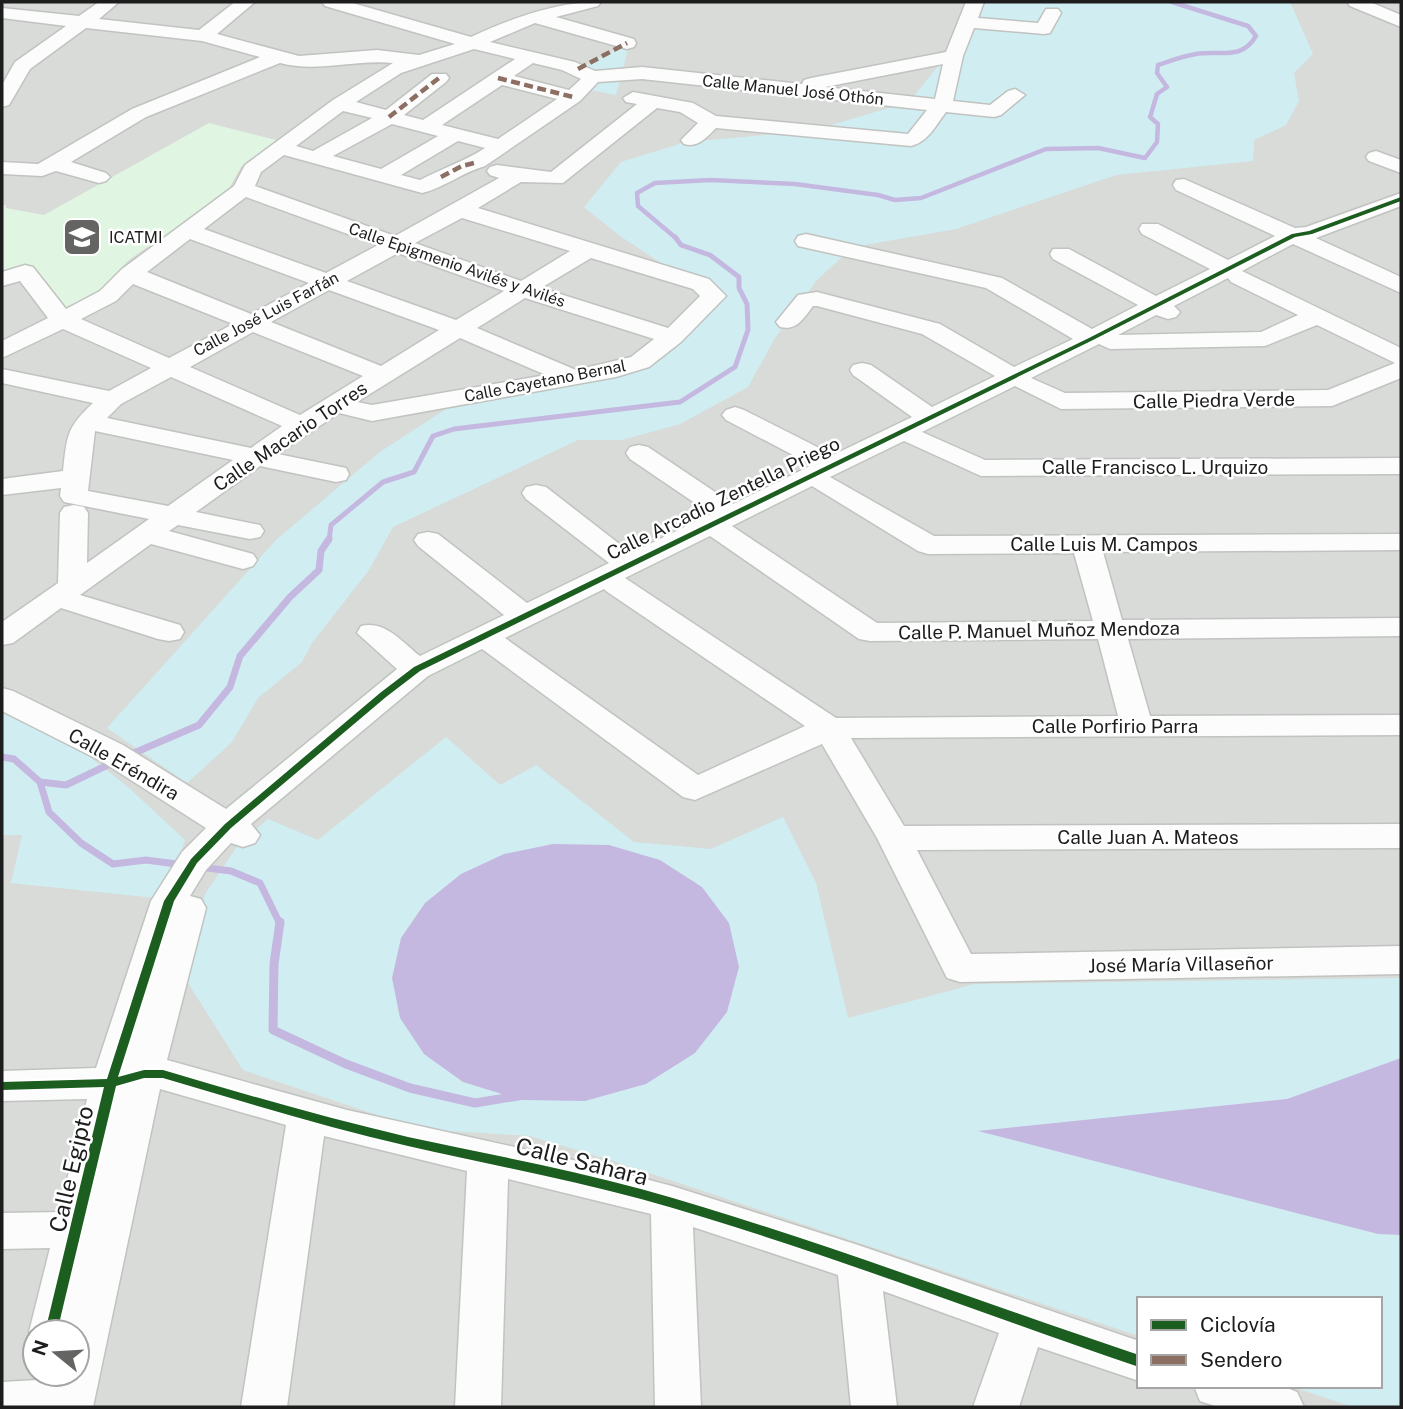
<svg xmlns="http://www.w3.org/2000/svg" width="1403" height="1409" font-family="'Public Sans',sans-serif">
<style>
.residential{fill:#d8dbd7;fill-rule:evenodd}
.education{fill:#e0f6e2}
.park{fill:#d0eef2}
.water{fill:#c5b8e0}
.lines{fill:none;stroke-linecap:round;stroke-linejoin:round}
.stream-far3{stroke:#c5b8e0;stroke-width:4.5}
.stream-far2{stroke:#c5b8e0;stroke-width:5}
.stream-far1{stroke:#c5b8e0;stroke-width:7}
.stream{stroke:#c5b8e0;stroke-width:9}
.minor-casing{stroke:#c0c3c0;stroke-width:3}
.minor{fill:#fbfcfb;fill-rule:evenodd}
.quiet{stroke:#8d6e63;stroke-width:4.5;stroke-dasharray:9 4.5;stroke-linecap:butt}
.cycleway-casing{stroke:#fff;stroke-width:4}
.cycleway{fill:#1b5e20;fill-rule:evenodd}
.labels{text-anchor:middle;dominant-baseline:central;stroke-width:5;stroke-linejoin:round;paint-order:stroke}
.far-street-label{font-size:16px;fill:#1d1d1d;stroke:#fff}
.far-poi-label{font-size:16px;fill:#1d1d1d;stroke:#fff;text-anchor:start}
.street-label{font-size:19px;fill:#1d1d1d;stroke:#fff}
.near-street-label{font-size:23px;fill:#1d1d1d;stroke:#fff}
</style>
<rect width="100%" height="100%" fill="#e7ece6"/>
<path class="residential" d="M2,2H1401V1407H2ZM1139,1299H1380V1386H1139ZM35,1332H77V1374H35Z"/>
<path class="education" d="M209,123L276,140L241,167L226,194L130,259L95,295L61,310L20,267L2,273V205H6V208L44,215Z"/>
<path class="park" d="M978,2H1290L1313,54L1294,73L1299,101L1286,125L1254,140L1253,161L1116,175L956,229L853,247L817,280L775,338L748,387L680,424L622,440H578L393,527L369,570L312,643L302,662L258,698L232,742L187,783L107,728L277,539L380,452L469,394L634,358L710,295L620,236L584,207L621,162L686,142L811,131L909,102L964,34Z
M625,44L629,45L616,95L585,89L579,69Z
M2,710L71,742L129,788L185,840L165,899L11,883L22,835H2Z
M446,737L500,785L536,765L634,842L711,849L783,817L816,883L848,1018L975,984L1401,978V1407H1353L1290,1386H1380V1299H1139V1336L613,1161L530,1136L419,1129L243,1070L183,975L205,894L238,845L268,819L318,840Z"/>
<path class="water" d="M553,844L609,845L660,860L702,887L729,923L739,967L727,1012L695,1053L646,1084L585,1101L521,1100L463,1082L424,1054L400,1018L392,978L401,938L425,903L461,874L504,854Z
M1401,1058V1235L1378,1234L978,1131L1287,1099Z"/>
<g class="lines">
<path class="stream-far3" d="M677,239L638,206L637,193L655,183L710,180L795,184L878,195L895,200L921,198L1046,149L1098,148L1145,158L1157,142L1158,124L1150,117L1151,114L1157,94L1167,87L1157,73L1158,65C1170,61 1183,56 1196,54C1221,50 1241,61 1256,36L1248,26L1172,2"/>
<path class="stream-far2" d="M329,541L331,525L383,482L414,472L433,436L454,429L680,402L735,367L748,330L747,304L739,288V277L710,255L681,245L675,237"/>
<path class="stream-far1" d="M127,756L199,725L230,687L240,656L290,597L319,570L321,551L329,539
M2,757L14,759L40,782L49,812L81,843L113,864L146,860L184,865
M40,782L66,785L116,761
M199,867L231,871L260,883L280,924"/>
<path class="stream" d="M280,922L274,964L273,1030L346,1064L410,1088L475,1103L518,1096"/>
<defs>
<path id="minor" d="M99,2H119L99,19L199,30L235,2H255L217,34L299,56L377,50L419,55L455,44L325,6L322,2H349L471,37C513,18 554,2 601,2L598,6L556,17L634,39L636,43L634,47L627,49L535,23L490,42L575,62L595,71L642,67L802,84L804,80L811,78L946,52L966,2H984L978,18L1038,23L1046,9H1058L1061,13L1050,33L1044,34L974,28L963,56L953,101L990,105L1008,91L1015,89L1025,95L1001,115L994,117L946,112C936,125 928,142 911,146L716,128C706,138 698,148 684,144L681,140L698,123L680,112L657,108L563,183L521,182L478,208L709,279L726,296L681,342L649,367L616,377L372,421L339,413L278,454L346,468L349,474L346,480L336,482L260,466L196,512L260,525L264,531L260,537L250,539L178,525L169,531L253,554L257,560L253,566L243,569L151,544L80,595L180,625L184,632L180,639L169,641L158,639L61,608L13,643L2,645V622L58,583L60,513L64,507L74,505L84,507L88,513L87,563L149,519L64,502L60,496L61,488L2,495V479L63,471C67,436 66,428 93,403L2,383V369L109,391L151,368L63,329L2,358V341L48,318L20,281L2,286V272L25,265L33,267L66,309L100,291L122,269L234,186L245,165L333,100L393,63C355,59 317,73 280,63L146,117L71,162L106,173L110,177L106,181L99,183L56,171L42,176L2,174V162L38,164L132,109L260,57L202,41L86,28L30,69L9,105L2,107V85L15,62L66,26L2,18V8L79,16ZM474,49L515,59L423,120L404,115L446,82L449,78L446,74H432L386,110L356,102L401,73ZM533,63L562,70L581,79L569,90L514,76ZM943,64L935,99L825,87ZM642,79L927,110L908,134L716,116L693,103L633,92L623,98L626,102L637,104L551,172L497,165L490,167L487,171L490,175L499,178L395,236L255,186L261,172L284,155L422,193C444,188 463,172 485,166L580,101L598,82ZM502,85L557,99L498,139L442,125ZM343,111L372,118L313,151L296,146ZM392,124L438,136L381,169L333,156ZM458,141L485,148C465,161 441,169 420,180L401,175ZM246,197L378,245L326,273L204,229ZM462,218L570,251L521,281L415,243ZM190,239L309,283L251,314L147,272ZM398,253L504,291L456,320L347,281ZM591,258L693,289L700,296L668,328L541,288ZM133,284L233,324L169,358L81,319L116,301ZM329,290L439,330L381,366L271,322ZM525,298L654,339L631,357L576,370L477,328ZM253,332L363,376L300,415L190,367ZM460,338L546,375L372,405L357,402ZM171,377L282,426L251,448L107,418L121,404ZM95,431L233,460L168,506L88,491Z
M1347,2H1370L1401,15V27L1350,6Z
M1376,151L1401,160V173L1369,161L1366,157L1369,153Z
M1184,179L1295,228L1306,227L1401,193V206L1316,238L1401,277V293L1293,244L1242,271L1401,348V378L1332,406L1061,409L1015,386L922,432L985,460L1401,458V474L981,476L904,441L830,477L934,536L1401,534V550L1103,552L1122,620L1401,618V636L1128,639L1150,716L1401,715V735L851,738L904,826L1401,824V848L917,850L971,954L1401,946V974L960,982L947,978L877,838L822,744L695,800L683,797L482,649L428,676L251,824L260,835L255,843L243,847L231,843L206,870L190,896L201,899L206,908L167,1060L347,1110L573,1160L672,1186L858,1245L1139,1341V1381L1038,1347L1019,1407H973L999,1333L883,1291L897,1407H851L838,1275L693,1227L701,1407H655L651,1214L508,1179L501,1407H455L467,1171L324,1136L287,1407H241L286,1125L160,1089L93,1407H2V1382L54,1379L55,1374H77V1332H35V1345L29,1332L50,1248L2,1249V1213L59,1212L87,1099L2,1101V1071L96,1068L151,901L182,852L206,828L101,761L2,711V688L13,691L123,745L226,809L397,669L357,633L361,626C385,620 402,642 420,656L504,615L418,546L414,540L418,534L428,532L438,534L527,603L609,563L526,499L522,493L526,487L536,485L546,487L631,553L711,514L630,459L626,453L630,447L639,445L648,447L733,504L812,465L726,420L722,415L726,410L735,407L744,410L833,455L912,417L853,375L850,370L853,365L862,363L871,365L932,407L995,376L922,334L817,306H813C803,319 797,331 780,327L776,322L798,295L817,292L940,324L1014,367L1073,339L986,288L798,246L795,241L798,236L806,234L1002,278L1092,329L1138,305L1053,259L1050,254L1053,249H1069L1156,296L1210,269L1142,234L1139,229L1142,224H1158L1228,260L1275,236L1176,190L1173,185L1176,180ZM1228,278L1231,282L1298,315L1261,332L1118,335L1156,315L1168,319L1176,317L1180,312L1174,306ZM1317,325L1395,363L1328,390L1065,393L1031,378L1099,344L1110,349L1265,346ZM812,486L918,551L928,554L1074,553L1093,621L877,623L732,526ZM710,536L859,639L870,641L1098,639L1118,716L836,718L625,578ZM604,589L606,591L805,726L698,775L505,638Z
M1194,1386H1282L1297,1392L1304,1407H1218L1200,1401Z"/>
</defs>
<use href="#minor" class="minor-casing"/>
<use href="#minor" class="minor"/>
<path class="quiet" d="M578,69L627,43
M498,78L573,97
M389,117L439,78
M441,177L462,166L478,162"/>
<defs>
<path id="cycleway" d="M1401,197V201L1312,234L1295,237L1093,340L420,671L386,697L231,828L197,863L174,901L118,1077L144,1070H163C244,1094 326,1118 408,1137C486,1154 564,1168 641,1189C810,1236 973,1300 1139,1355V1367C973,1311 810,1246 641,1199C564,1178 486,1164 408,1146C326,1127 244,1102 163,1078H144L116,1086L57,1332H45L104,1087L2,1090V1082L107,1079L164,901L191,859L225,824L380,693L414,667L1089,338L1292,234L1309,231Z"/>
</defs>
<use href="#cycleway" class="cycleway-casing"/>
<use href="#cycleway" class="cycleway"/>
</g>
<defs>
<symbol id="university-square" viewBox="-11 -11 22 22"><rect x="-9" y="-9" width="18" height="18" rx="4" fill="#646563" stroke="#fff"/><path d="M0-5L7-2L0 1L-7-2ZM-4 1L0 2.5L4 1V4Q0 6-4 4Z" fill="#fff"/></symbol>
</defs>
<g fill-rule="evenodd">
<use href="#university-square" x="60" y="215" width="44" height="44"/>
</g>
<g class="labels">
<g class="far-street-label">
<text transform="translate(793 90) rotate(6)">Calle Manuel José Othón</text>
<text transform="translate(457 265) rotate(19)">Calle Epigmenio Avilés y Avilés</text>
<text transform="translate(266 314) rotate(-28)">Calle José Luis Farfán</text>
<text transform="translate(545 381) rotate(-11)">Calle Cayetano Bernal</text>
</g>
<g class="far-poi-label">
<text x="109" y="237">ICATMI</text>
</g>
<g class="street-label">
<text transform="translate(1214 400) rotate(-1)">Calle Piedra Verde</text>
<text transform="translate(290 436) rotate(-34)">Calle Macario Torres</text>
<text x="1155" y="467">Calle Francisco L. Urquizo</text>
<text transform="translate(723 498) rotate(-26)">Calle Arcadio Zentella Priego</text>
<text x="1104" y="544">Calle Luis M. Campos</text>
<text transform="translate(1039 630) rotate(-1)">Calle P. Manuel Muñoz Mendoza</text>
<text x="1115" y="726">Calle Porfirio Parra</text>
<text transform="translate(124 764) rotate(30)">Calle Eréndira</text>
<text x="1148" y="837">Calle Juan A. Mateos</text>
<text transform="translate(1181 964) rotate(-1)">José María Villaseñor</text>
</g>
<g class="near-street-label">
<text transform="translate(582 1161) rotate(14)">Calle Sahara</text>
<text transform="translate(71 1169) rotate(-77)">Calle Egipto</text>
</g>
</g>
<rect width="1403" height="1409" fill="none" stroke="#1d1d1d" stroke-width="7"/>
<rect x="1137" y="1297" width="245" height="91" fill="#ffffff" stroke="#a5a5a5" stroke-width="2"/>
<rect x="1151" y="1320" width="35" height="10" fill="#1b5e20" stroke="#a5a5a5" stroke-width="2"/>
<text x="1200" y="1332" font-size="21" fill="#1d1d1d">Ciclovía</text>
<rect x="1151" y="1355" width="35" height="10" fill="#8d6e63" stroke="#a5a5a5" stroke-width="2"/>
<text x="1200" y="1367" font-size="21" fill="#1d1d1d">Sendero</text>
<g transform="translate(56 1353) rotate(288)"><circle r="33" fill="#ffffff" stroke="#a5a5a5" stroke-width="2"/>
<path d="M0-5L12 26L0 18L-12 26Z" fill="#646563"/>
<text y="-10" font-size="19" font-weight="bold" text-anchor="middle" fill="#1d1d1d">N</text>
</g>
</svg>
